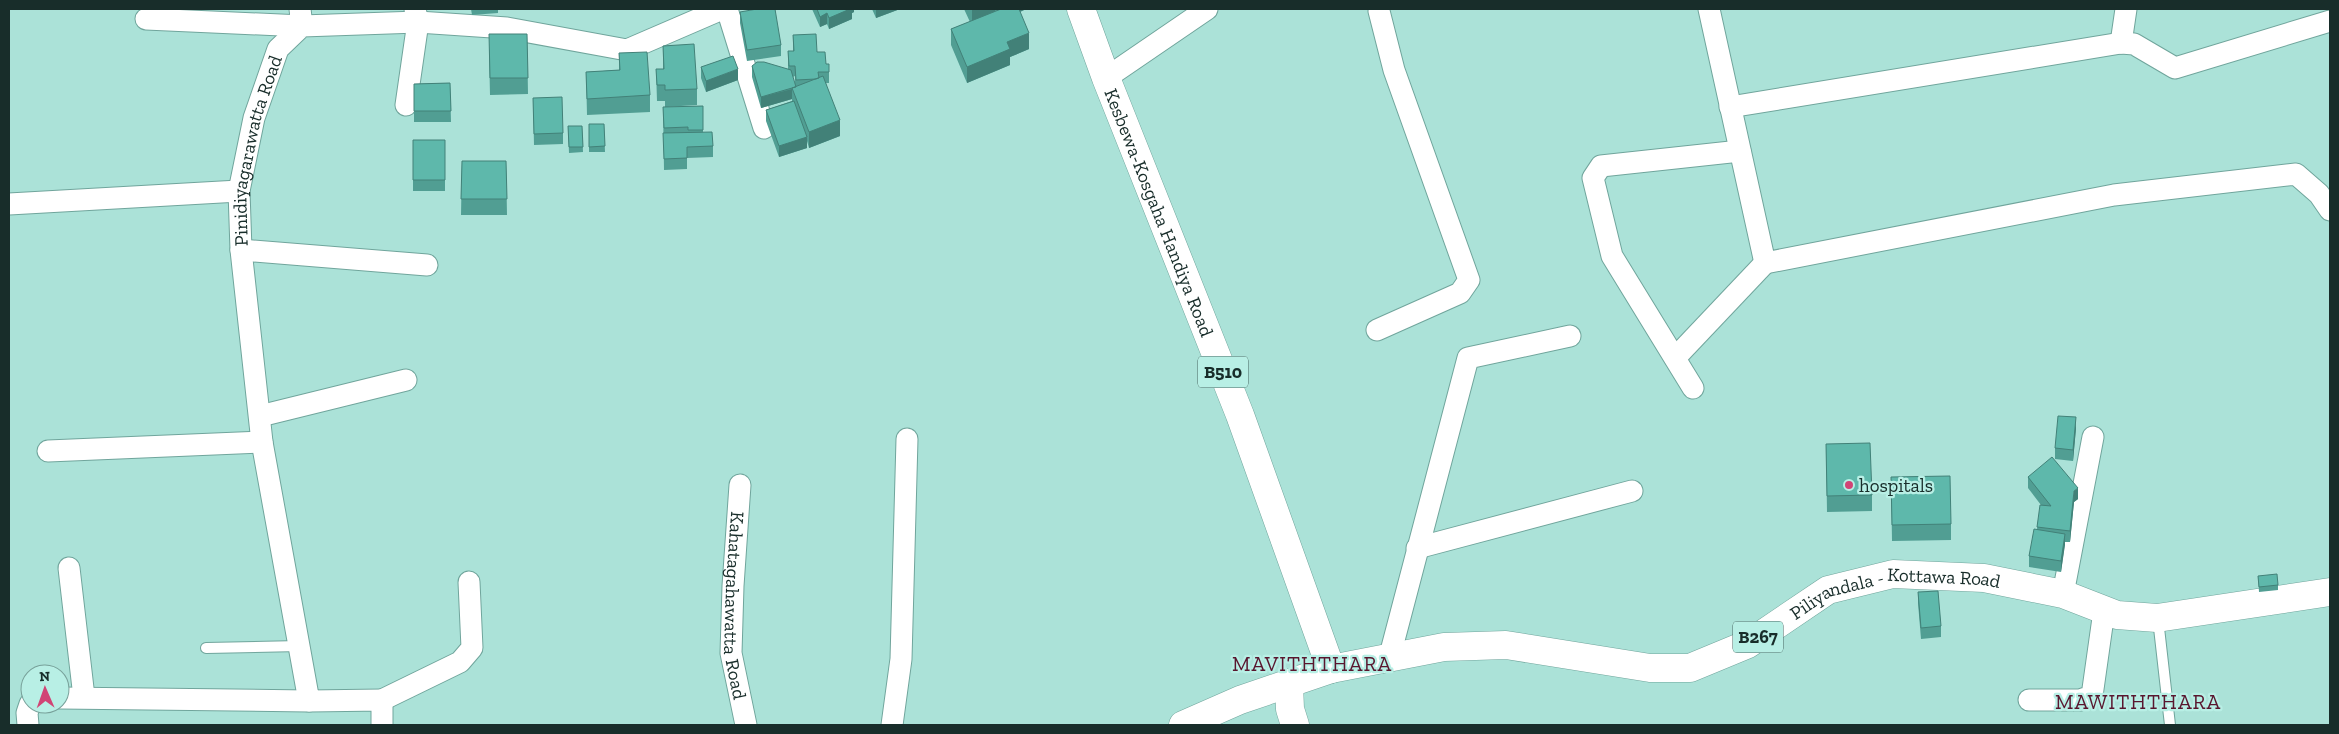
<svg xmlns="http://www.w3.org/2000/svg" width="2339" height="734" font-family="'Zilla Slab',serif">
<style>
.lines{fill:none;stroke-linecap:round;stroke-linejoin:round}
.lane-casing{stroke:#70a59c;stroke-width:12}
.street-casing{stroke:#70a59c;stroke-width:23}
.primary-casing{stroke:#70a59c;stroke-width:29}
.lane{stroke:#fff;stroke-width:10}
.street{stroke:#fff;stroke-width:21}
.primary{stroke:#fff;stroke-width:28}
.wall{fill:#519e93;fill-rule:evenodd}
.shaded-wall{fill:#428178}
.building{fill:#5eb8ab;stroke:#428178}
.poi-dot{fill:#d14475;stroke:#b8efe5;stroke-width:2}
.labels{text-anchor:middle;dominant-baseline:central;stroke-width:4.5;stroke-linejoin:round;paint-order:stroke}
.shield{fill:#b8efe5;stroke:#486762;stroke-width:1}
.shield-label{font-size:18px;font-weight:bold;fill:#182d2a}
.street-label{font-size:19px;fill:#182d2a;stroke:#b8efe5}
.poi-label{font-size:19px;fill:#182d2a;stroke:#b8efe5;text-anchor:start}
.quarter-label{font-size:21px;letter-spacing:1px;fill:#59162e;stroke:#b8efe5}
</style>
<rect width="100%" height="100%" fill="#abe2d8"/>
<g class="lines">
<defs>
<path id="lane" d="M2158,619L2170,725
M206,648L300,646"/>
<g id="street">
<path d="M727,9L764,128"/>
<path d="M1709,9L1765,263L2114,195L2296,174L2319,194L2330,210"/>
<path d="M146,19L302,26L300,9"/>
<path d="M2121,43L2126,9"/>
<path d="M1106,78L1207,9"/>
<path d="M406,105L418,22L415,9"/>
<path d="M1730,107L2121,43L2134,44L2175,68L2330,21"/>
<path d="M9,204L239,191"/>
<path d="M241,250L427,265"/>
<path d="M1377,330L1460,293L1469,280L1394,70L1379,11"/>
<path d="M1675,358L1765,263"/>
<path d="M1693,388L1612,256L1593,178L1601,166L1740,151"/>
<path d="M260,416L406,380"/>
<path d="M48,451L262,442"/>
<path id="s1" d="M740,485L733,586L731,653L746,725"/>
<path d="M1417,548L1632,491"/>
<path d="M69,568L84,697"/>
<path d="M2063,594L2093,437"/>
<path d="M1389,659L1468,358L1570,336"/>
<path d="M60,698L309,701"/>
<path d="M382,700L460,662L472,648L469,582"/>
<path d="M2029,700H2080L2092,696L2104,611"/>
<path d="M28,725L27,713L30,704"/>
<path id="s2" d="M382,725V700L309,701L262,442L241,250L239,191L254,118L278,49L302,26L418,22L507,28L627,50L722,9"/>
<path d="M892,725L901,659L907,439"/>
</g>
<g id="primary">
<path id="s3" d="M1081,9L1106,78L1240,415L1331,669"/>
<path d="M1289,684L1290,709L1295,725"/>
<path id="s4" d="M1183,725L1240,700L1331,669L1444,647L1506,645L1650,668H1690L1748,644L1828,590L1893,574L1984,578L2063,594L2117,615L2157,618L2330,592"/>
</g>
</defs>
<use href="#lane" class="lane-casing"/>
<use href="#street" class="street-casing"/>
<use href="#primary" class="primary-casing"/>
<use href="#lane" class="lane"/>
<use href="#street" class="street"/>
<use href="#primary" class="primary"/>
</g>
<path class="wall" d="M471,9H498V13L472,15Z
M812,9H854V12L852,13V19L829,29L827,24L820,27Z
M872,9H900L876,18Z
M964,9H1024V10L1020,12L1029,49L1010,57V65L967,83L951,45V29L970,22Z
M740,12L781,45V56L747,61L740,23Z
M527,34L528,94L490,95L489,50Z
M793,35L817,52L826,64H829V83H826L840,136L809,148L807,141V148L779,157L766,121V110L792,101V99L761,108L752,77V66L788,69V51H793ZM795,76V86L793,77Z
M663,46L697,89V105L665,107V101H657L656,69H663Z
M619,53L650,95V112L587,115L586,72L619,70Z
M701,67L738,80L706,92L701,78Z
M450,83L451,122H414V84Z
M533,98L563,133V144L534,145Z
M703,106V132L713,146V157L687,158V169L664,170L663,107Z
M589,124H604L605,152H589Z
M568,126H582L583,152L569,153Z
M413,140H445V191H413Z
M462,161H506L507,215H461Z
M2076,428L2073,461L2055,459V448Z
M1826,444L1872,495V511L1827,512Z
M1891,477L1951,524V540L1892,541Z
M2028,477L2078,499L2074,502L2070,542H2065L2061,572L2029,567V556L2037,529L2041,505L2028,488Z
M2258,576L2278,585V590L2259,592Z
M1918,592L1941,626V637L1921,639L1918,603Z"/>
<path class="shaded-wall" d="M849,9H854V12L852,13V19L829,29V18Z
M876,9H900L876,18Z
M975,9H995V16L972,26V10Z
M997,9H1024V10L997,22Z
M827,13V24L820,27V17Z
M1029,33V49L1010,57V65L967,83V67L1007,42Z
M738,69V80L706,92V81Z
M792,89V99L761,108V97Z
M840,120V136L809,148V132Z
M807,137V148L779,157V146Z
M2076,417V428L2073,461V450Z
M2078,488V499L2074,502L2070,542V531L2074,491Z
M2065,534V545L2061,572V561Z"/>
<path class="building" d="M757,9H775L781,45L747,50L740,12Z
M817,9H850L829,18L827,13L820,17Z
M1001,9H1019L1029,33L1007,42L1010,49L967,67L951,29Z
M489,34H527L528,78H490Z
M816,34L817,52H825L826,64H829V72H818L819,78L816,79L796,80L795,66H789L788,51H794L793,35Z
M694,44L697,89L665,90V85H657L656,69H664L663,46Z
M647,52L650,95L587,99L586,72L620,70L619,53Z
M733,56L738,69L706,81L701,67Z
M757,62H764L791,70L796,87L792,88L761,97L752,66Z
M823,76L840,120L809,132L792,88Z
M450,83L451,111H414V84Z
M562,97L563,133L534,134L533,98Z
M794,101L807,137L779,146L766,110Z
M703,106V130H688V127L664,128L663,107Z
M589,124H604L605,146L589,147Z
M568,126H582L583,147H569Z
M712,132L713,146L687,147V158L664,159L663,133Z
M413,140H445V180H413Z
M462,161H506L507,199H461Z
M2058,416L2076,417L2073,450L2055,448Z
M1870,443L1872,495L1827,496L1826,444Z
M2052,457L2078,488L2074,491L2070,531L2037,527L2040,505L2051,506L2028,477Z
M1950,476L1951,524L1892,525L1891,477Z
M2034,529L2065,534L2061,561L2029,556Z
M2277,574L2278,585L2259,587L2258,576Z
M1938,591L1941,626L1921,628L1918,592Z"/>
<circle class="poi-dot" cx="1849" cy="485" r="5"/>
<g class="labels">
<g class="shield">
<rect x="1198" y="356.5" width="50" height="31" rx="4"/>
<rect x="1733" y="621.5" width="50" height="31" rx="4"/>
</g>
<g class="shield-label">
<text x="1223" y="372">B510</text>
<text x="1758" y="637">B267</text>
</g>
<g class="street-label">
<text stroke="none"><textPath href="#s2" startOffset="656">Pinidiyagarawatta Road</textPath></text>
<text stroke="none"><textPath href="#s3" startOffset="218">Kesbewa-Kosgaha Handiya Road</textPath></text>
<text stroke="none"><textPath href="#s4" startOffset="746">Piliyandala - Kottawa Road</textPath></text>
<text stroke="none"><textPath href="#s1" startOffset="121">Kahatagahawatta Road</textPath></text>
</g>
<g class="poi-label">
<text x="1859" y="485">hospitals</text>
</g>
<g class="quarter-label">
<text x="1312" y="663">MAVITHTHARA</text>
<text x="2138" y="701">MAWITHTHARA</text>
</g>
</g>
<rect width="2339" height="734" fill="none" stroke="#182d2a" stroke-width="20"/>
<g transform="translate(45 689) rotate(358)"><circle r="24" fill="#b8efe5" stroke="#78a19a"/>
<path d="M0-4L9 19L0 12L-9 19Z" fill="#d14475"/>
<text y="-8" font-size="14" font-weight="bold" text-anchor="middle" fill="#182d2a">N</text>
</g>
</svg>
